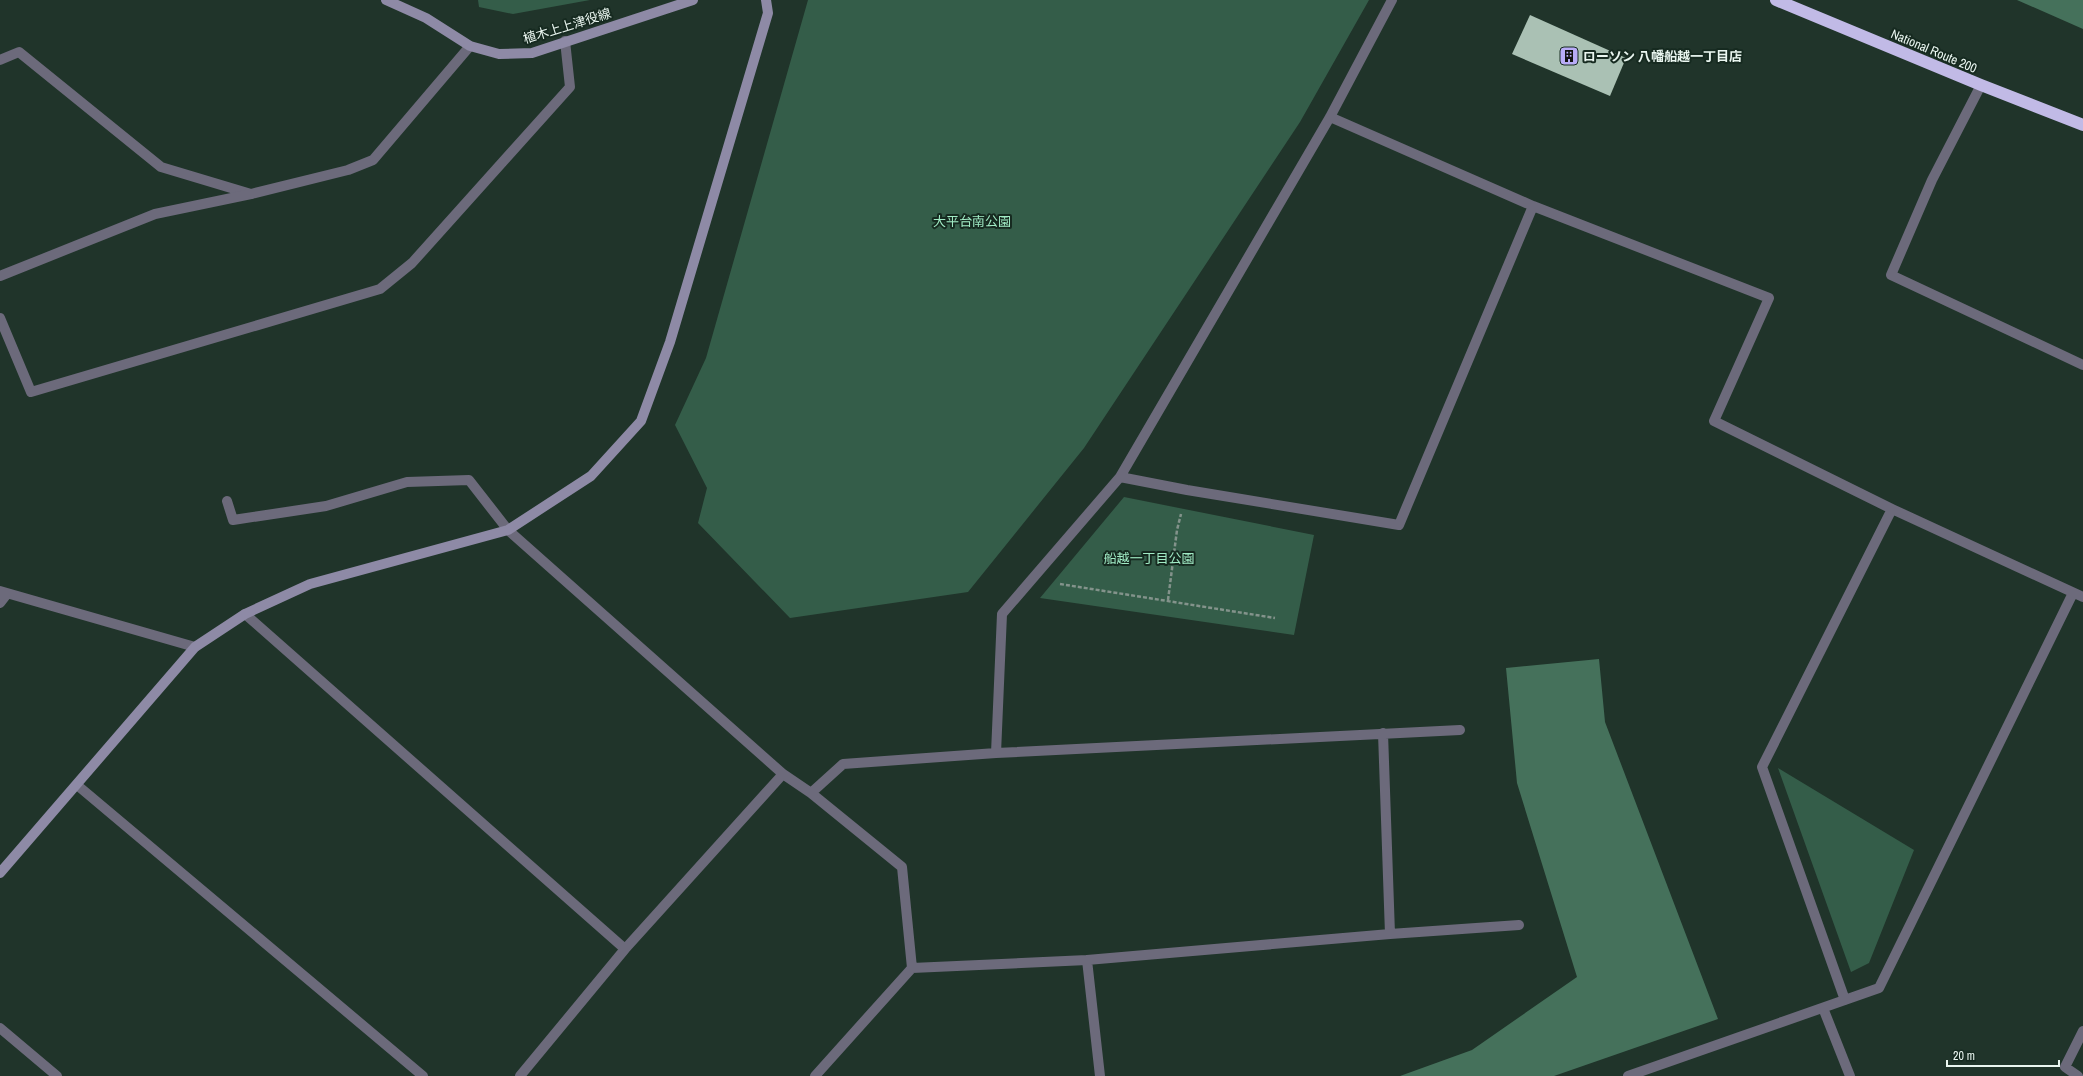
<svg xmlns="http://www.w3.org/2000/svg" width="2083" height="1076" font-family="'Archivo Narrow','Noto Sans JP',sans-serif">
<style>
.green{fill:#345d49}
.forest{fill:#45715b}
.building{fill:#aac1b4}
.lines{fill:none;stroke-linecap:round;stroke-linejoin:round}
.path{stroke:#83938b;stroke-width:2.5;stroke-dasharray:4 2;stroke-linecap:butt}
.lane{stroke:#6c6a7b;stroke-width:10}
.street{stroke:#6c6a7b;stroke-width:10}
.secondary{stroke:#8e8aa6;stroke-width:10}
.highway{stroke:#c1bae6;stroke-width:12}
.labels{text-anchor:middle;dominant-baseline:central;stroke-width:4;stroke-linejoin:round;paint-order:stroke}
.street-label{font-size:13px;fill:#eaf6f0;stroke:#162a20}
.poi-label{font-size:13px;font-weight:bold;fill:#eaf6f0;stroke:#162a20;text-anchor:start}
.park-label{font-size:13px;fill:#a1ebc5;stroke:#162a20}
</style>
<rect width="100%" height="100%" fill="#20342a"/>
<path class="green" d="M478,0H590L513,14L479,7Z
M808,0H1369L1300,122L1084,448L968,592L790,618L698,523L707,488L675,425L706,358Z
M1124,497L1314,535L1294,635L1040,598Z
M1778,768L1914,850L1869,963L1851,972Z"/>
<path class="forest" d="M2017,0H2083V29Z
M1599,659L1605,722L1718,1019L1554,1076H1400L1472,1050L1577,977L1517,783L1506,668Z"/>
<path class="building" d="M1530,15L1626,58L1610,96L1512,54Z"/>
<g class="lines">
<path class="path" d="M1060,584L1275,618
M1168,600L1177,530L1181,514"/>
<path class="lane" d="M0,60L19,52L161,167L251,194
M227,501L233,520L326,506L407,482L469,480L508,530"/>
<path class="street" d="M1981,85L1932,180L1891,275L2083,365
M1330,117L1533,206L1769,298L1714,421L1892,509L2083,597
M0,276L155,214L251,194L348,170L373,160L470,46
M0,318L31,392L380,289L412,263L570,87L565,41
M1120,477L1187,490L1399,525L1533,206
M508,530L783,774L811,793L902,867L912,968
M0,591L195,647
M0,603L7,594
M245,614L625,949
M1383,733L1390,934
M996,753L1002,614L1120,477L1330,117L1392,0
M77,785L423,1076
M811,793L843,764L996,753L1460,730
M1087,960L1100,1076
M1845,1000L1762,767L1892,509
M1823,1008L1850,1076
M0,1028L57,1076
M520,1076L625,949L783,774
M815,1076L912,968L1087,960L1390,934L1519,925
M1628,1076L1879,988L2073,593
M2078,1076L2065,1067L2083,1031"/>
<path class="secondary" d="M386,0L426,18L470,46L499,54L532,53L693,0
M0,873L195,647L245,614L310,584L508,530L591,476L641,421L670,342L768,13L766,0"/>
<path class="highway" d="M1776,0L1981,85L2083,125"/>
</g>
<defs>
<symbol id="building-square" viewBox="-11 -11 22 22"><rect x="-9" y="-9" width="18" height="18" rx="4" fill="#b8abf7" stroke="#162a20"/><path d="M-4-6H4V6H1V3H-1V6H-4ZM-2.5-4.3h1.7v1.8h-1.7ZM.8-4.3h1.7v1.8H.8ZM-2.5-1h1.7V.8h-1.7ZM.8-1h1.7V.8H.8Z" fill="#111"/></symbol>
</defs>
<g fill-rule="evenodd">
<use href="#building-square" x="1558" y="45" width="22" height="22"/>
</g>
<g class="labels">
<g class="street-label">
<text transform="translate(567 26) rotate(-17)">植木上上津役線</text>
<text transform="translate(1934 51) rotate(23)">National Route 200</text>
</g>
<g class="poi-label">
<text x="1583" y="56">ローソン 八幡船越一丁目店</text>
</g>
<g class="park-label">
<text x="972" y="221">大平台南公園</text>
<text x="1149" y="558">船越一丁目公園</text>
</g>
</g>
<path d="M1947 1060v6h112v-6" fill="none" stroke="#eaf6f0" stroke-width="2"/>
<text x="1953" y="1060" font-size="12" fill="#eaf6f0" stroke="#162a20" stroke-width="3" paint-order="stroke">20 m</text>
</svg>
